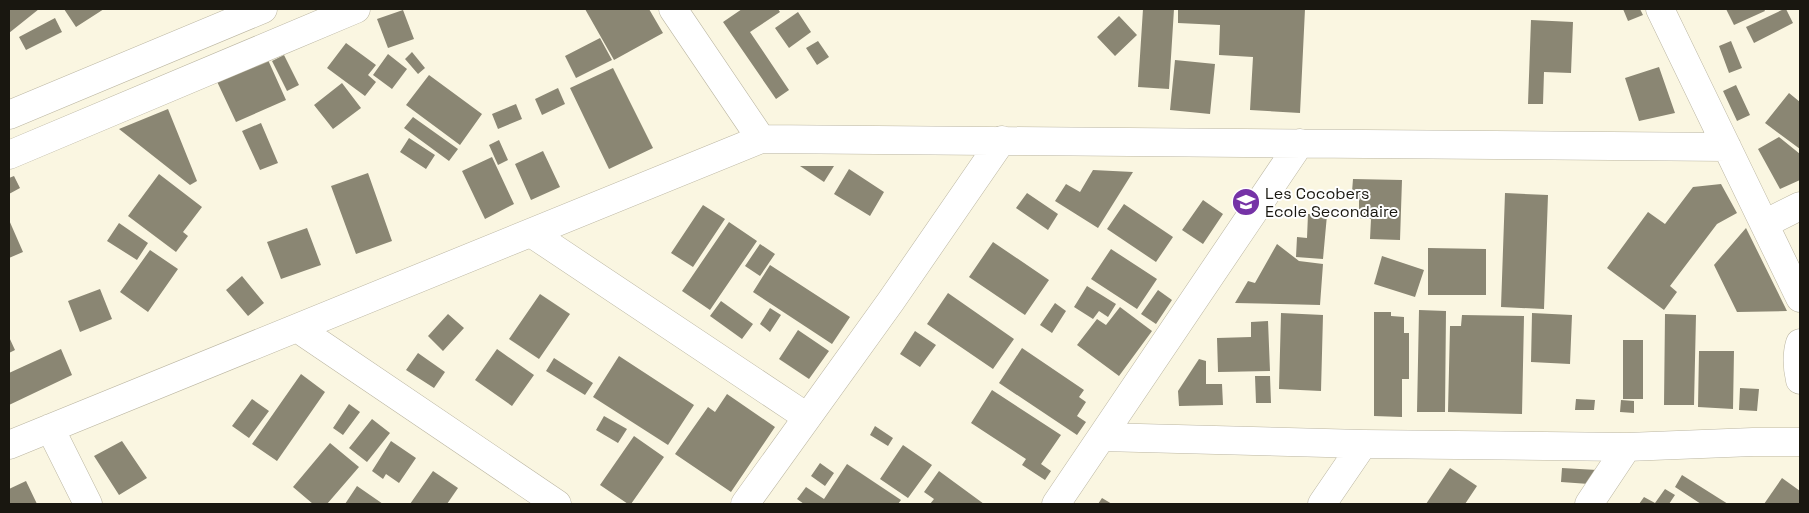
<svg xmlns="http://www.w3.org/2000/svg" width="1809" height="513" font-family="'Space Grotesk',sans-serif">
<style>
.building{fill:#8a8673}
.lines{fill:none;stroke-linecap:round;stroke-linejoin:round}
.minor-casing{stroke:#bbb6a2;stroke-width:29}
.tertiary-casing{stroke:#bbb6a2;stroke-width:29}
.minor{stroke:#fff;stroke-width:28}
.tertiary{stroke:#fff;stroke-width:28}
.labels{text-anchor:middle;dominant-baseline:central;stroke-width:4;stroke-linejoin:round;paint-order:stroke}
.poi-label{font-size:16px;fill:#191710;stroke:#fff;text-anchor:start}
</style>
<rect width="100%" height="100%" fill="#faf6e1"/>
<path class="building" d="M9,9H39L9,33Z
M64,9H104L76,27Z
M585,9H649L663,33L614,60Z
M742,9H778L780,12L750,32L789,90L776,99L723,22Z
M1143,9H1174L1169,89L1138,87Z
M1178,9H1305L1300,113L1250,110L1253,57L1219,55L1220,25L1178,23Z
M1623,9H1640L1643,15L1628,21Z
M1726,9H1764L1765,11L1734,25Z
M1784,9H1786L1793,23L1754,43L1746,27Z
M403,10L414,39L388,48L377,19Z
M798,12L811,32L789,48L775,28Z
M1119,16L1137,35L1115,56L1097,37Z
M55,18L62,32L26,50L19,37Z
M1531,20L1573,22L1571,73L1544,72L1543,104H1528Z
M600,38L612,60L576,78L565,56Z
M818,41L829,57L817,65L806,48Z
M1731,41L1742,68L1729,73L1719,46Z
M346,43L376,65L368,75L376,82L365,96L327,68Z
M264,51L286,100L236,122L213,73Z
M412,52L425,68L418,74L405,59Z
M388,54L407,69L392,89L373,75Z
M284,55L299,85L287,91L272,61Z
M1175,60L1215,64L1210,114L1170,110Z
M1659,67L1675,113L1639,121L1625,78Z
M613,68L653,148L609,169L570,88Z
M429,75L482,114L460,145L406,105Z
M342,83L361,108L333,129L314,105Z
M1736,85L1750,115L1737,121L1723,91Z
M558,88L565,104L542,115L535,99Z
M1789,93L1800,102V149L1765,123Z
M516,104L522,119L498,129L492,114Z
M168,109L197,181L190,185L119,129Z
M413,117L458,149L449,161L404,128Z
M261,123L278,163L260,170L242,131Z
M1779,137L1800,154V180L1780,189L1758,149Z
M409,138L435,155L426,169L400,152Z
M499,140L508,160L498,165L489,145Z
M543,151L560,187L531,200L515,164Z
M492,157L514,204L485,219L462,171Z
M800,166H834L824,182Z
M849,169L884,192L870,216L834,194Z
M1093,170L1133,172L1098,228L1055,201L1066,184L1080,192Z
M368,173L392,241L356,254L331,186Z
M159,174L202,207L183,232L188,236L176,252L128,216Z
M14,176L20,188L9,194V178Z
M1353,179L1402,180L1400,240L1370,239L1371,219L1359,218V193L1352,192Z
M1721,184L1737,213L1717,224L1670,286L1677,292L1664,310L1607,268L1648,212L1665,224L1693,187Z
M1027,193L1058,214L1048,230L1016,208Z
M1505,193L1548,195L1544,309L1501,307Z
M1203,200L1223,214L1203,244L1182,230Z
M1124,204L1173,237L1156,262L1107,229Z
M703,205L725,219L693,267L671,253Z
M1308,214L1327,215L1323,259L1296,257L1297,237L1307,238Z
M9,220L23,252L9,258Z
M729,222L757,241L710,310L682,291Z
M119,223L148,243L137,260L107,241Z
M307,228L321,265L281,279L267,242Z
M1746,228L1787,311L1737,312L1714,265Z
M993,242L1049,280L1025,315L969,277Z
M760,244L775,254L760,276L745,266Z
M1277,244L1299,261L1323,264L1320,305L1235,303L1248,281L1255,283Z
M1428,248L1486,249V295H1428Z
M1111,249L1157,279L1137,309L1091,279Z
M150,250L178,269L148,312L120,292Z
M1382,256L1424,270L1415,297L1374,284Z
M770,265L850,317L832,344L753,292Z
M242,276L264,303L248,316L226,290Z
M1087,286L1116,304L1108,317L1099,311L1093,319L1074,307Z
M100,289L112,319L80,332L68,301Z
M1158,290L1172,300L1156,324L1141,314Z
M948,293L1014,339L993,369L927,324Z
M540,294L570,314L539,359L509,339Z
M721,301L753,324L742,339L710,316Z
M1055,303L1066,311L1052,333L1040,325Z
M1120,307L1152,331L1119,376L1077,345L1097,319L1106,325Z
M770,308L781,315L770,332L760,324Z
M1419,310L1446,311L1445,412H1417Z
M1374,312H1391V316L1404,317V333H1409V379H1402V417L1374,416Z
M1281,313L1323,315L1321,391L1279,389Z
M1532,313L1572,315L1570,364L1531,362Z
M448,314L464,328L443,351L428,336Z
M1665,314L1696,315L1694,405H1664Z
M1462,315L1524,316L1522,414L1448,412L1450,326H1461Z
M1268,321L1270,371L1218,372L1217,338L1251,337V322Z
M798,330L829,351L809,379L779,359Z
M915,331L936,345L920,367L900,354Z
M9,337L15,350L9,353Z
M1623,340H1643V399H1623Z
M1022,348L1084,390L1079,397L1086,402L1077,416L1086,422L1077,435L999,383Z
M61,349L72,375L9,405V373Z
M497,349L534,375L512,406L475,380Z
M1699,351H1734L1733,409L1698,407Z
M418,353L445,372L434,388L406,370Z
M619,356L694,405L668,445L593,397Z
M554,358L593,383L585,395L546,371Z
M1199,359L1206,361V384H1222L1223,405L1179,406L1178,391Z
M301,374L325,392L277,461L252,444Z
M1255,376H1270L1271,403H1256Z
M1740,388L1759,389L1757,411L1739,410Z
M992,390L1061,435L1041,464L1051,471L1045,480L1022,465L1026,459L971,423Z
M727,394L775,427L731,492L675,454L708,407L715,412Z
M252,399L269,411L249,438L232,426Z
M1576,399L1595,400L1594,410H1575Z
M1621,400L1634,401V413L1620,412Z
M349,404L360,412L343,435L333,428Z
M604,416L627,429L618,443L596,430Z
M372,419L390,433L367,462L349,448Z
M875,426L893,438L888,446L870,435Z
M634,436L664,457L631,504H628L600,485Z
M122,441L147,478L119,495L94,456Z
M391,441L416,458L399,483L386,474L383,479L372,471Z
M330,443L359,467L327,504H313L293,487Z
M903,445L932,465L908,498L880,479Z
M820,463L834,473L825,486L811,476Z
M847,464L901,500L898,504H804L797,499L806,487L824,499Z
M1450,468L1477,486L1465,504H1426Z
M1562,468L1597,470L1589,484L1561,482Z
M433,471L458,488L447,504H410Z
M939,471L984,504H930L934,499L924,492Z
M1682,475L1728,504H1701L1675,487Z
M1782,478L1800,491V504H1764Z
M26,481L37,504H9V489Z
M357,486L383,504H345Z
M1665,489L1675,495L1669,504H1639L1644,497L1655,503Z
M1102,498L1112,504H1098Z"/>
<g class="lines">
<defs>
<path id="minor" d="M673,9L761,139
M1660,9L1800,298
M1764,224L1800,206
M531,233L807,417
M297,328L557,504
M1800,343C1796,356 1797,367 1800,380
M50,428L88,504
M1102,437L1363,444L1627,447L1753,442H1800
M9,445L761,139L1727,147
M745,504L891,301L1002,140
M1056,504L1300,143
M1322,504L1363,444
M1589,504L1627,447"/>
<path id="tertiary" d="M9,115L263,9
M9,155L356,9"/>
</defs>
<use href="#minor" class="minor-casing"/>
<use href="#tertiary" class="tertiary-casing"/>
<use href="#minor" class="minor"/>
<use href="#tertiary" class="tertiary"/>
</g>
<defs>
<symbol id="school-disc" viewBox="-11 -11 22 22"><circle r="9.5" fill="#7532a6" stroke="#fff"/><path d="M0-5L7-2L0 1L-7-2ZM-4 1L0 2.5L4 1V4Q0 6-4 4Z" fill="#fff"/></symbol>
</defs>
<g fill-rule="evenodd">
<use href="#school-disc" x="1230" y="186" width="32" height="32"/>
</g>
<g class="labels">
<g class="poi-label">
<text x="1265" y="193">Les Cocobers<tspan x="1265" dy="18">Ecole Secondaire</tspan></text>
</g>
</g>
<rect width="1809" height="513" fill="none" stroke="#191710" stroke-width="20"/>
</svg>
